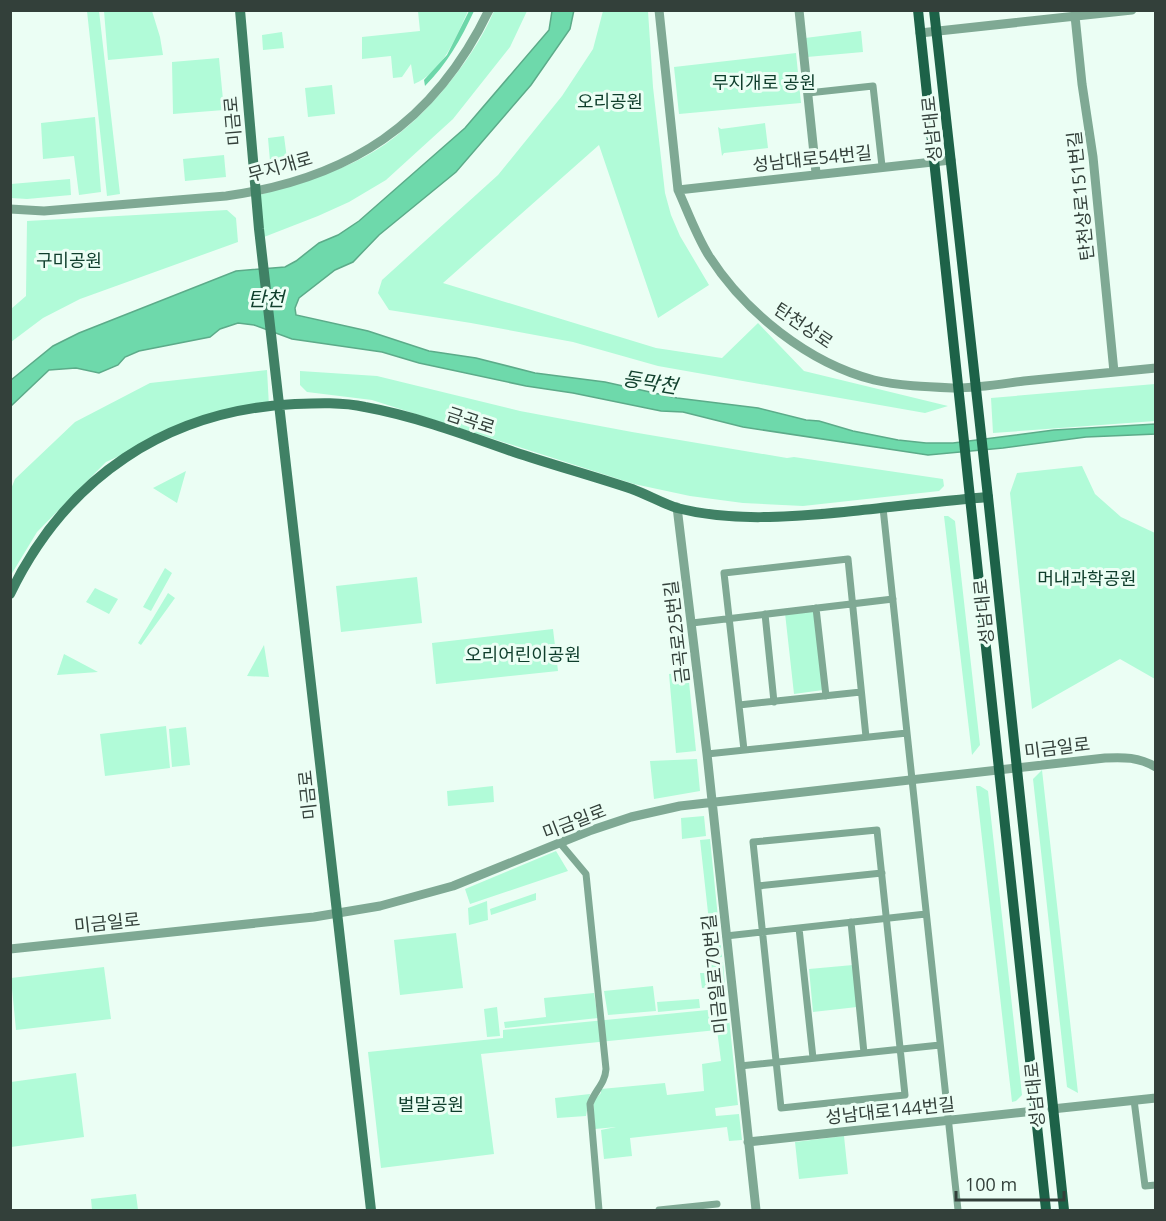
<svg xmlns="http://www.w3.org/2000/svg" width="1166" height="1221" font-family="'Open Sans','Noto Sans KR',sans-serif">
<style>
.green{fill:#b1fbd8}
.forest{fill:#6cd7a9}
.water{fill:#6ed9ab;stroke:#5cab89;stroke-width:1.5}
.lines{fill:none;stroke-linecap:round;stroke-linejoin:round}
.minor{stroke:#7fa994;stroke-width:7}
.tertiary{stroke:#7fa994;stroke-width:9}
.secondary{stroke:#408165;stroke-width:10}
.primary{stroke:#1d6248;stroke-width:10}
.labels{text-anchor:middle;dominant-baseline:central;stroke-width:6;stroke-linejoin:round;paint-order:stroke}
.park-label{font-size:18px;fill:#0e3d2b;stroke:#ebfef4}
.street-label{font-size:18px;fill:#33403a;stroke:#ebfef4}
.water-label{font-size:20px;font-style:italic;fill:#11402d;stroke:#ebfef4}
</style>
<rect width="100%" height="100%" fill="#ebfef4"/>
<path class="green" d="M87,11H99L120,194L107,196Z
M104,11H123V12L152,11L160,37L163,55L108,60Z
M418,11H468C456,37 443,72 414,84L411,64L402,77L393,78L391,56L362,59V37L420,31Z
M494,11H527L510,47L453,119L386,180L349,202L318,216L264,237L259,195C295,184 333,174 366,156C417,129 472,63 494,11Z
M603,11H648L653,87L665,193L671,215L680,236L709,285L658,318L599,145L443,283L656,348L722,358L758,323L804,371L948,406L925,413L658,366L573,342L471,323L389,310L378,293L382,280L498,175L562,96L593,49Z
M861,31L863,52L807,57L805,38Z
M282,32L284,48L263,50L262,35Z
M796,53L801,103L679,114L674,67Z
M219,58L224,110L173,114L172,62Z
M332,85L335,114L308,117L305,88Z
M95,117L101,192L79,195L74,156L43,159L41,123Z
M765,123L768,148L724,153L722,156L718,127L721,129Z
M284,136L287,159L270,161L268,138Z
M224,155L226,177L185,181L183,159Z
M70,179L71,195L27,199L11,198V184Z
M227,210L236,218L238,242L80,299L43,318L11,342V309L26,296L27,221Z
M267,370L269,406L175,431L106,462L37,532L11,575V489L15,479L75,422L150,383Z
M300,371L377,376L520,411L632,432L787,458L794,457L943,479L944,486L939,491L803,506L743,503L690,496L634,484L372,400L307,392L300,385Z
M1155,384V421L993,433L991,398Z
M1082,466L1095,494L1121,517L1155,533V679L1120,659L1032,709L1010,493L1017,473Z
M186,471L177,503L153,488Z
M944,516H948L955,521L980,745L972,755Z
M165,568L172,573L151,611L143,607Z
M417,577L422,623L341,632L336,586Z
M95,588L118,599L109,614L86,602Z
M168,593L175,598L141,645L138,643Z
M814,610L823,690L794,694L785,613Z
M553,629L558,671L436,684L432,643Z
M264,645L269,677L247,676Z
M64,654L98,672L57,675Z
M688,672L696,751L676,753L669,674Z
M166,726L170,768L105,776L100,734Z
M186,727L190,765L172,767L169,729Z
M697,759L700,791L654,799L650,761Z
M1042,770L1078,1093L1067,1087L1033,779Z
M493,786L494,802L448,806L447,791Z
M976,786H980L988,791L1022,1095L1016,1101L1012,1102Z
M704,816L706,836L682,839L681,818Z
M710,839L722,957L713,958L700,840Z
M556,851L568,871L470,904L465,889Z
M536,893V900L491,915L490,909Z
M487,901L488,920L469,925L468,908Z
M456,933L463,988L400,995L394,940Z
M723,962L725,986L702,988L700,973H709L707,964Z
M853,965L857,1007L813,1012L809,969Z
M104,967L111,1019L16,1030L11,978Z
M653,986L656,1011L608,1015L604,991Z
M594,993L598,1018L505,1028L504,1022L546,1017L544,998Z
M699,999L700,1008L658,1012L657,1002Z
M497,1007L500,1036L487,1037L484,1009Z
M728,1008L738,1105L715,1108L716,1116L739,1114L742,1140L729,1141L727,1127L630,1138L632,1156L604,1159L601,1130L616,1127L595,1129L593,1101L601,1093V1089L665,1083L667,1095L704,1091L702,1064L721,1061L717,1030L481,1054L494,1154L381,1168L368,1052L503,1038V1030Z
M76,1073L84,1137L11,1147V1082Z
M590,1094L586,1116L557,1118L555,1098Z
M844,1136L848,1174L799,1179L795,1142Z
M136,1194L138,1210H92L91,1199Z"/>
<path class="forest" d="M469,11H474C461,39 447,64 425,86L424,80L447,55Z"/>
<path class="water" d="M574,10L570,29L531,85L456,172L379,235L353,262L335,270L299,298L295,308L296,315L368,331L429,351L476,358L535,373L605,382L677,398L758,408L806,420L819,421L853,431L898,440L926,443H953L1054,430L1155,424L1156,434L1086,437L1003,448L928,455L743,427L683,412L661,411L573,393L526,386L419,363L382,352L292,339L254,325L238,323L220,329L210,337L139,351L125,357L118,365L99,373L76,368L49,370L11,406V380L53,346L79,333L236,271L285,267L296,261L319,243L338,235L359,221L465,128L549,30L552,11Z"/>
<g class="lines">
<path class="minor" d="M808,93L873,86L882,166
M883,508L958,1210
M816,608L826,696
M765,614L774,702
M692,623L893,599
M739,705L861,692
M744,750L724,573L848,559L866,737
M707,754L907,733
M877,830L905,1095L781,1108L753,842Z
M560,843L586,874L606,1069C605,1084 595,1090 590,1104L599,1210
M758,886L882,873
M851,922L864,1053
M799,928L813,1058
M726,936L926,914
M740,1066L940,1045
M1134,1100L1145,1186L1156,1185
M659,1210L717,1204"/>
<path class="tertiary" d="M659,10L678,190C688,212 696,235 709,256C745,312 808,363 874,380C899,386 929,387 955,388C978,388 1001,384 1024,381C1068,377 1112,372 1156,368
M799,10L816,173
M1075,16L1082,84L1093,157L1114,372
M920,33L1132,10
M678,190L951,160
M10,209L44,211L226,196C349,179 434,124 489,10
M677,507L707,754L756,1210
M10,949L314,917L380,906L453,886L589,831L631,817L680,806L1105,758C1124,757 1138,757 1156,767
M1052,1109L1156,1098
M748,1142L1035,1111"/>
<path class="secondary" d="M240,10L259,229L371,1210
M10,594C66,478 166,410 295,404C318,403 342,402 365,407C415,416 466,435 514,452C553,465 593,476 632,489C648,495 662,503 677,508C731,522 789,517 844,512C892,507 940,501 988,497"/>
<path class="primary" d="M918,10L1046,1210
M934,10L988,497L1064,1210"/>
</g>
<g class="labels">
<g class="park-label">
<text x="764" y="82">무지개로 공원</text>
<text x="610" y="101">오리공원</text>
<text x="69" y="260">구미공원</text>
<text x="1087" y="578">머내과학공원</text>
<text x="523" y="654">오리어린이공원</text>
<text x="431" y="1104">벌말공원</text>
</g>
<g class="street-label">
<text transform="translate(232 121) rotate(-95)">미금로</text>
<text transform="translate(931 129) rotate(-96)">성남대로</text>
<text transform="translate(812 158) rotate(-6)">성남대로54번길</text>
<text transform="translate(280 166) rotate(-16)">무지개로</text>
<text transform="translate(1080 196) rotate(-96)">탄천상로151번길</text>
<text transform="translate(804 325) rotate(34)">탄천상로</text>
<text transform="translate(471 420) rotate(18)">금곡로</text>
<text transform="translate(983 612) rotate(-96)">성남대로</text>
<text transform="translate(676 632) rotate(-97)">금곡로25번길</text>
<text transform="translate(1057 747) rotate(-7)">미금일로</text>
<text transform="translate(307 795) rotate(-96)">미금로</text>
<text transform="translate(574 821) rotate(-21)">미금일로</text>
<text transform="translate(107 922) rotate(-6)">미금일로</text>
<text transform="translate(714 974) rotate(-96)">미금일로70번길</text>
<text transform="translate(1034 1095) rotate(-96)">성남대로</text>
<text transform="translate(890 1110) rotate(-6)">성남대로144번길</text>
</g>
<g class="water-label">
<text x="266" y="298">탄천</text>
<text transform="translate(650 382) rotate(9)">동막천</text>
</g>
</g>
<rect width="1166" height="1221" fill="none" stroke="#33403a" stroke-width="24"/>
<path d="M956 1191v9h108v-9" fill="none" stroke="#33403a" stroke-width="3"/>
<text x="965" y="1191" font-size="18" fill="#33403a" stroke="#ebfef4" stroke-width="4.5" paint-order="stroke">100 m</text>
</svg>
